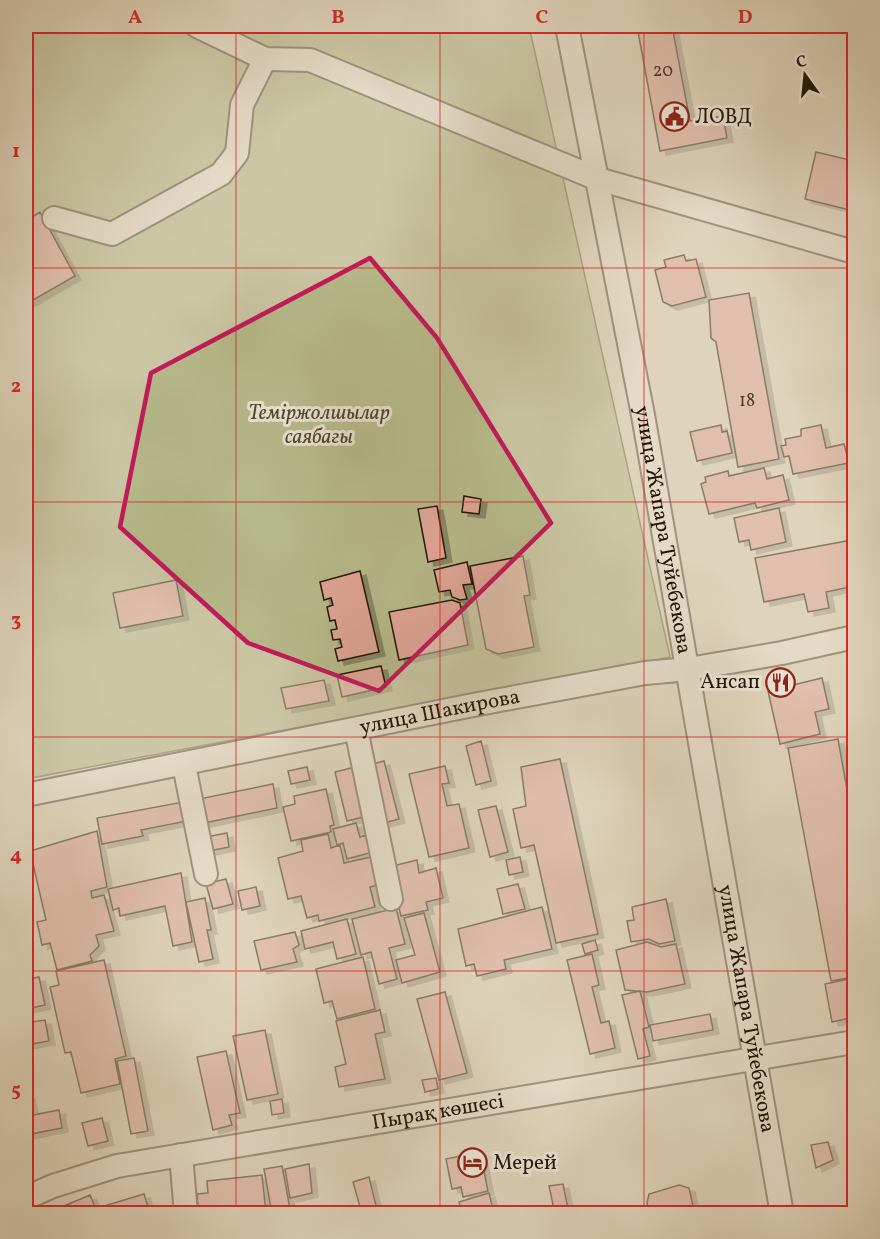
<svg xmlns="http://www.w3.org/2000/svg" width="880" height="1239" font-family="Vollkorn,serif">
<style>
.green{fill:#b7bb8c;stroke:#6c6849;stroke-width:1.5}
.building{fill:#e2a79a;stroke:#201506;stroke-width:1.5;filter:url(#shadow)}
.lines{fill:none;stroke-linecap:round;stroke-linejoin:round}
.minor-casing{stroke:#504533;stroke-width:26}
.minor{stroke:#eae3d3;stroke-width:22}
.marked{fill:none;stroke:#c2185b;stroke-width:4.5;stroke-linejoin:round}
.grid{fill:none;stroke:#d62828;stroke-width:1.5;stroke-opacity:0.55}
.labels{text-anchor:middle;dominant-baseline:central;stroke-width:6;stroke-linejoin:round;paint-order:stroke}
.number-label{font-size:18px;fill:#503a2b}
.poi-label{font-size:21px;fill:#201506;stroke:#eae3d3;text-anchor:start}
.park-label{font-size:21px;font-style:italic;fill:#4d472e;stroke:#eae3d3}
.street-label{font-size:21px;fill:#201506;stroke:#eae3d3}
.neatline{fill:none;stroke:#d62828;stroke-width:2}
.grid-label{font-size:20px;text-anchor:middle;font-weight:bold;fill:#d62828}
</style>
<defs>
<filter id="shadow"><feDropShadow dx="6" dy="4" stdDeviation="0" flood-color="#0004"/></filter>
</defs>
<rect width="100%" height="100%" fill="#dfd4bb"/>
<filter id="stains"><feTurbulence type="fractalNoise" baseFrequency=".00333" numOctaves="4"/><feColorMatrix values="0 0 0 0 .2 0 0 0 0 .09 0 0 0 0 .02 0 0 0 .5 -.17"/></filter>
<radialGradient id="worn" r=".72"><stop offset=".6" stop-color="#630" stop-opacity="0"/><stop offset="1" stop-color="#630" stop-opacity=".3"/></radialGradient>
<path class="green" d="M26,26H529L670,657L26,779Z"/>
<path class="building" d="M637,26H672L690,121L723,116L727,138L660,151Z
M816,152L854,161V211L805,199Z
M40,212L75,276L26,304V221Z
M684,255L686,261L696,259L706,297L672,306L663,302L655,270L666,267L664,260Z
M749,293L779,459L738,467L716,342L711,338L709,300Z
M721,425L722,432L727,431L732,453L697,461L690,432Z
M821,425L826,448L844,444L849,463L793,474L789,456L784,457L781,446L786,445L785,439L801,436V429Z
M764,468L767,479L783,475L789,500L757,508L755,503L709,514L701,484L706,482L705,477L728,471L729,476Z
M464,496L481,499L479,514L462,512Z
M437,506L446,558L428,562L418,509Z
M779,508L786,542L751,550L749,540L739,542L734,518Z
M852,540L854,586L826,592L829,608L808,612L804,594L764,602L755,558Z
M523,556L530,595L524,596L534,647L498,654L486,649L470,566Z
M467,562L472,584L463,585L467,599L460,600L452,597L450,590L439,592L434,570Z
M360,571L379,652L338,661L335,649L342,647L340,639L333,640L331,630L337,629L335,620L330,621L327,607L333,605L331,598L324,600L320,582Z
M176,580L183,616L120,628L113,593Z
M452,600L460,603L468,645L399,660L389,612Z
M381,666L386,687L342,697L337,675Z
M822,678L829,709L815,712L820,734L780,744L768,691Z
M324,680L329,701L286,709L281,688Z
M838,739L854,829V977L831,981L788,748Z
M481,741L491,781L476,785L466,746Z
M560,759L598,934L556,943L534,845L521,848L513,809L526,806L521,767Z
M384,761L399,819L384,823L369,765Z
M359,766L371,815L347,821L335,772Z
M445,766L449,783L442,784L447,806L459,804L469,848L429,857L409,774Z
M307,767L310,780L291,784L288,771Z
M273,784L277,808L204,823L199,799Z
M326,789L334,825L330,826L331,832L291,841L283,807L295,804L294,796Z
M183,802L187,821L141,830L143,836L102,844L97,818Z
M496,806L508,852L490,857L478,810Z
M356,823L360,837L368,835L373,852L347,859L343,843L337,845L333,829Z
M97,831L107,887L91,891L92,898L104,895L114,931L96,935L99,946L90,955L92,961L57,970L50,943L42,945L37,922L46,920L30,851Z
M227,833L229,847L209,851L206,837Z
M328,834L331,848L340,845L344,863L371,857L378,885L370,887L375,907L319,921L318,915L307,918L301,896L288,899L278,858L303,851L301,840Z
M520,857L523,872L509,875L506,860Z
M417,860L419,873L436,868L443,898L426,902L428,910L401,916L389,867Z
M181,873L192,942L173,946L165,906L120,916L119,908L113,910L108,889Z
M226,879L233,904L213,909L206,884Z
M518,884L525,909L503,914L497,889Z
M256,887L260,906L242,910L238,891Z
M205,898L211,930H207L213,959L199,962L186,902Z
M666,899L675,941L659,944L649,939L631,942L627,921L634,920L632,907Z
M542,907L552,949L504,960L506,969L477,976L474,964L466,966L458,929Z
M396,908L405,944L389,948L397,979L379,984L371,952L361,955L352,919Z
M424,913L440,972L402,983L396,960L415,955L404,918Z
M347,919L356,954L337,959L333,942L305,949L301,931Z
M295,932L299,945L293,949L297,962L261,970L254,941Z
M595,940L598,950L585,954L582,944Z
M647,942L661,947L676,944L685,984L647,992L625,990L616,950Z
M592,954L599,985L592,987L601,1023L609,1021L615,1048L590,1054L567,960Z
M363,957L375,1009L337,1019L332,1001L324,1003L316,969Z
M104,960L126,1056L115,1059L120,1084L81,1093L71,1052L65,1053L50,987L59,985L56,971Z
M39,977L45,1005L26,1009V980Z
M854,978V1017L832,1022L825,984Z
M640,991L649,1027L643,1029L650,1056L638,1059L622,995Z
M445,992L467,1073L439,1080L417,999Z
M380,1010L385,1032L375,1034L385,1079L339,1087L335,1067L346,1064L336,1021Z
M710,1014L713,1030L653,1041L650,1025Z
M45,1020L49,1041L26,1045V1023Z
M265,1030L278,1094L247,1100L233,1036Z
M226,1051L240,1113L229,1115L232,1125L213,1130L197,1057Z
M134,1058L148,1131L131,1134L117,1061Z
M436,1078L438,1089L425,1092L422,1080Z
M26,1094H29L33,1115L59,1110L62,1128L26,1135Z
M282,1099L284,1113L272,1115L270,1101Z
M102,1118L108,1141L88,1146L82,1123Z
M828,1142L833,1160L816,1168L811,1145Z
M480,1152L488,1191L463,1197L461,1187L452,1189L446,1159Z
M309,1164L312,1193L290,1198L285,1169Z
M282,1166L291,1214H272L264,1169Z
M262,1175L266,1213L199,1214L197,1194L208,1193L207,1181Z
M369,1177L378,1214H362L353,1182Z
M563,1184L569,1214H555L549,1186Z
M679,1185L689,1188L695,1214H649L647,1203L649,1194Z
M489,1193L494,1214H462L459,1202Z
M144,1194L150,1214H107L104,1206Z
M90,1195L98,1214H53L52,1211Z"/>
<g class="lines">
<defs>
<g id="minor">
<path d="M197,26L265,59L310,60L598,179L854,252"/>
<path id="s1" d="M567,26L643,415L782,1214"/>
<path d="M54,218L112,234L221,174L237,153L242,105L265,59"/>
<path d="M356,729L391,899"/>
<path d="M184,765L206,874"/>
<path id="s2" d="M26,795L473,705L645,673L689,669L782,653L854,637"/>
<path d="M181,1155L186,1214"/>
<path id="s3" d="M26,1198L53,1186L117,1166L854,1042"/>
</g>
</defs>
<use href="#minor" class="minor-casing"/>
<use href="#minor" class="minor"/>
</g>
<path d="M0 0H880V1239H0ZM370,258L437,338L551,523L379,691L248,643L120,527L151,373Z" fill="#dfd4bb" fill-opacity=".55" fill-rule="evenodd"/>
<path class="marked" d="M370,258L437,338L551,523L379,691L248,643L120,527L151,373Z"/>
<path class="grid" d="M236,26V1214M440,26V1214M644,26V1214M26,268H854M26,502H854M26,737H854M26,971H854"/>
<defs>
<symbol id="civic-ring" viewBox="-11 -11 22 22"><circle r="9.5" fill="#eae3d3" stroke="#8f2418" stroke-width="1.5"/><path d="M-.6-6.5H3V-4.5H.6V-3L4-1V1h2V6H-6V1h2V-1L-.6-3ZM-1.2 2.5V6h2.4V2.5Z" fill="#8f2418"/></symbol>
<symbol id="restaurant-ring" viewBox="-11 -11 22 22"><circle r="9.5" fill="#eae3d3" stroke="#8f2418" stroke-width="1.5"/><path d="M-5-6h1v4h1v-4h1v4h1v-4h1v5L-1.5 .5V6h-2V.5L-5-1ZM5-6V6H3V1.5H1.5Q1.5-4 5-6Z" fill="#8f2418"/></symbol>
<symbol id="hotel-ring" viewBox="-11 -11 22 22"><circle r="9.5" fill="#eae3d3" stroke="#8f2418" stroke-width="1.5"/><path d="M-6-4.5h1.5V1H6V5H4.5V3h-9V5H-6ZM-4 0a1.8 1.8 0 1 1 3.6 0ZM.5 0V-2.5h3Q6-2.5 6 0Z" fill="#8f2418"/></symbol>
</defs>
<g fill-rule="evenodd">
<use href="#civic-ring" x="658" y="100" width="33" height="33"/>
<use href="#restaurant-ring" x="764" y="666" width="33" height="33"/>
<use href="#hotel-ring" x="456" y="1146" width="33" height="33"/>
</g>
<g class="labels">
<g class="number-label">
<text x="663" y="71">20</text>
<text x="747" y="401">18</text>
</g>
<g class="poi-label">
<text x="695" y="117">ЛОВД</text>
<text x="760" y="682" text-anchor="end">Ансап</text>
<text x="493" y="1163">Мерей</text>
</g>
<g class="park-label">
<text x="319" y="413">Теміржолшылар<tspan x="319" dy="24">саябағы</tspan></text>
</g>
<g class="street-label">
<text stroke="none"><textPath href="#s1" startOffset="513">улица Жапара Туйебекова</textPath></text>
<text stroke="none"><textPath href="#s2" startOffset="422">улица Шакирова</textPath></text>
<text stroke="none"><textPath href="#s1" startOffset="999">улица Жапара Туйебекова</textPath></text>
<text stroke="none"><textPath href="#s3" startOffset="422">Пырақ көшесі</textPath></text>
</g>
</g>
<rect width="880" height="1239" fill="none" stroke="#dfd4bb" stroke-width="66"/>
<g transform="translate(805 75) rotate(345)" stroke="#eae3d3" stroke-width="4.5" paint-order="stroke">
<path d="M0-4.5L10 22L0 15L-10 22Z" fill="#201506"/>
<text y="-9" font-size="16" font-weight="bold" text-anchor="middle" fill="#201506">С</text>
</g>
<rect x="33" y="33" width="814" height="1173" class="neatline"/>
<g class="grid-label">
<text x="135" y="23">A</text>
<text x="338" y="23">B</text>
<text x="542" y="23">C</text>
<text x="745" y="23">D</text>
<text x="16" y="157">1</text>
<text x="16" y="392">2</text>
<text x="16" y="626">3</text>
<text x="16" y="861">4</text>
<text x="16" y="1096">5</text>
</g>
<rect width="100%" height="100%" filter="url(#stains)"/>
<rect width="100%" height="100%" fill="url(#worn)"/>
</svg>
